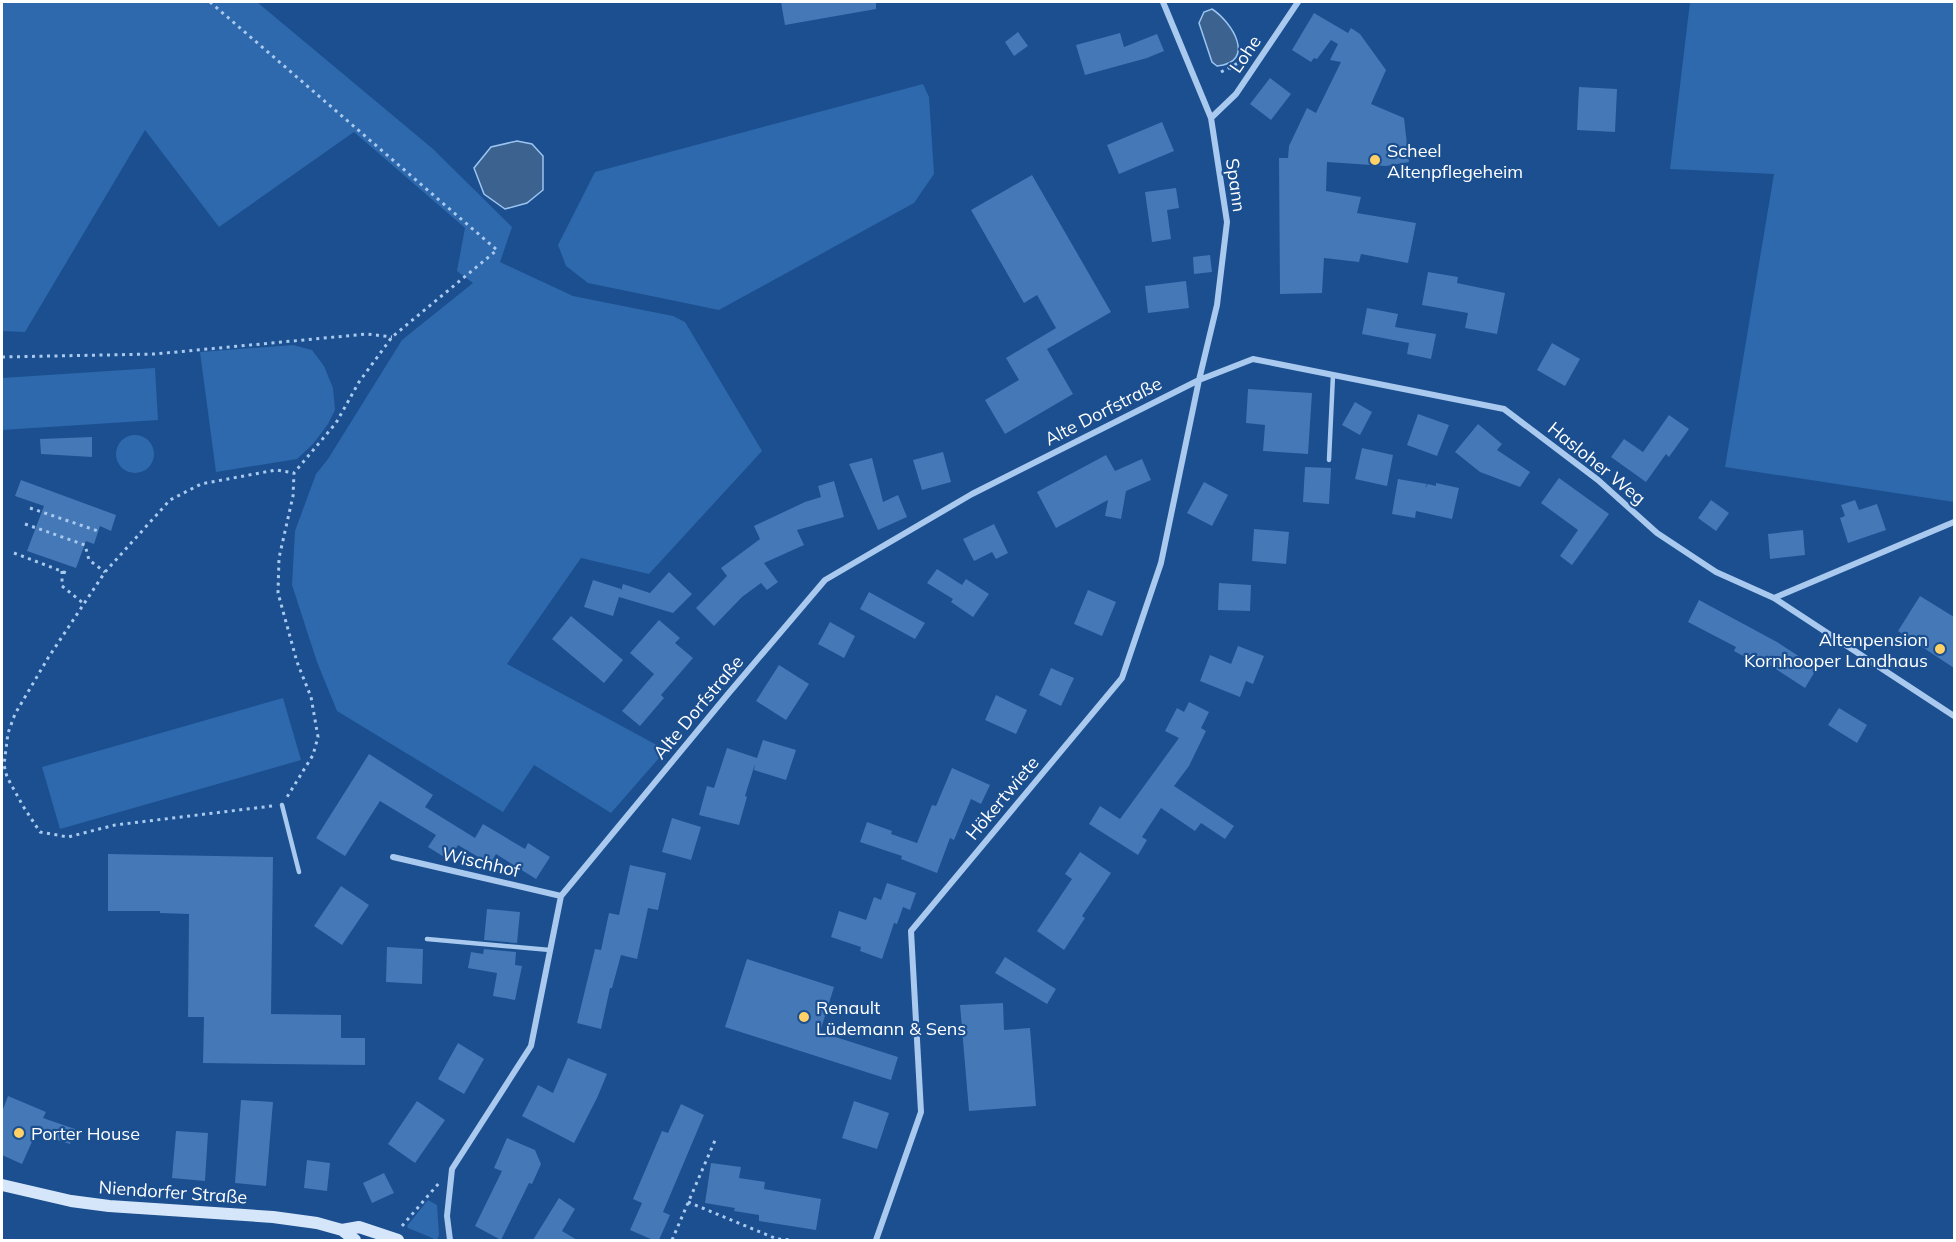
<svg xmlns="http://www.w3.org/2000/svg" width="1956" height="1242" font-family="Mulish,sans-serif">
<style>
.green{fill:#2e69ad}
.water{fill:#3c6290;stroke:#9cc4f0;stroke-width:1.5}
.building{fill:#4478b7}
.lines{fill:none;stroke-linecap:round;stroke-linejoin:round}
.path{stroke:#a9c9ee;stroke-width:3;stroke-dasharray:3 4.5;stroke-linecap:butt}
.lane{stroke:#a9c9ee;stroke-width:4.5}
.street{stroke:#a9c9ee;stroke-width:6}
.secondary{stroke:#d6e6fa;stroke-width:12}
.poi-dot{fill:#ffd166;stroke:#1b4f8f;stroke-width:2}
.labels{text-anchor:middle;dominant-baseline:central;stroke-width:4.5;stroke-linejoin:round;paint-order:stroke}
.street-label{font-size:18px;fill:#fff;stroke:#1b4f8f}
.poi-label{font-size:18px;fill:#fff;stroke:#1b4f8f;text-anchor:start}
</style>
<rect width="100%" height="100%" fill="#1b4f8f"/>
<path class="green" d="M2,2H257L433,149L512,227L500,262L573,296L673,316L685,322L762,451L649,574L581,558L507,664L666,750L611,813L534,765L503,812L337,711L317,662L292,585L295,531L316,474L328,459L402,340L473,283L457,271L465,228L354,132L219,227L145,130L25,332L2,331Z
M1690,2H1954V502L1725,467L1774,174L1670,169Z
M923,84L929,97L934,174L914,203L719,310L588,283L566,266L558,245L595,172Z
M293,345L312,350L324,366L333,388L335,410L328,424L313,444L297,459L216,472L200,352Z
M155,368L158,420L2,430V378Z
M116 454a19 19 0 1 1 38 0a19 19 0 1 1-38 0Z
M283,698L301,760L60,829L42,767Z
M428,1200L437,1205L439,1235L437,1240L408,1228L407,1226Z"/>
<path class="water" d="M1212,9C1232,22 1257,62 1217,66L1212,62L1199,23L1204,12Z
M517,141L532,144L543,156V190L527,203L505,209L484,194L474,168L491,147Z"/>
<path class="building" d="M781,2H876V9L785,25Z
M1314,13L1348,33L1351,28L1360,34L1386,70L1371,104L1404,118L1409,162L1386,166L1327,162L1326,191L1361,197L1357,213L1416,223L1408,263L1361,254L1359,262L1324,258L1322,293L1280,294L1279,158H1288L1289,146L1307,108L1316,113L1341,62L1330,60L1338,44L1331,40L1317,59L1314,58L1311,62L1292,50Z
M1018,32L1028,46L1014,56L1005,42Z
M1120,33L1124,47L1157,34L1164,51L1147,58L1085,75L1076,45Z
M1270,78L1291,94L1271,120L1250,104Z
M1579,87L1617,89L1615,132L1577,130Z
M1162,122L1174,151L1119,174L1107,145Z
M1032,175L1111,312L1047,349L1073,394L1005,434L985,400L1019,380L1006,358L1056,328L1037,295L1024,303L971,210Z
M1176,188L1179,208L1167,210L1171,239L1152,242L1145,192Z
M1210,255L1212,272L1194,274L1193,257Z
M1428,272L1458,277L1457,283L1505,293L1497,334L1465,328L1468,313L1422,305Z
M1186,281L1189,308L1148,313L1145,286Z
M1367,308L1398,314L1395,327L1436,334L1431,359L1407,354L1409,343L1362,334Z
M1552,343L1580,359L1565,386L1537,370Z
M1248,389L1312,393L1308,454L1263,451L1265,425L1246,423Z
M1355,402L1372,412L1360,435L1342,425Z
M1418,414L1449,425L1437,456L1407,445Z
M1669,415L1689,429L1669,457L1666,454L1646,482L1611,457L1624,439L1643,452Z
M1478,424L1502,444L1497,450L1530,472L1520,487L1480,472L1455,452Z
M92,437V457L41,454L40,439Z
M1362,448L1393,455L1387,486L1355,479Z
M943,452L951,482L922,490L913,460Z
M1106,455L1115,471L1142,459L1151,480L1126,491L1121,519L1105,516L1108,500L1056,528L1037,492Z
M872,458L883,502L898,495L907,517L878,530L849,464Z
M1305,467L1331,468L1329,504L1303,502Z
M1559,478L1609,514L1572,565L1560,556L1578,530L1541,503Z
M1398,479L1427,484L1425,489L1428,484L1436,486V483L1459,488L1452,519L1416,511L1415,518L1392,514Z
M21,480L116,515L111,531L100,526L94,544L86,541L76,568L27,551L44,506L15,496Z
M834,481L844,517L797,530L804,545L764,563L778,582L767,590L761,583L742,597L714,626L696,608L727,576L721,568L760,539L754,526L805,502L821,497L818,486Z
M1204,482L1228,495L1212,526L1187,513Z
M1711,500L1729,513L1716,531L1698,518Z
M1855,500L1859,510L1877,504L1886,530L1848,543L1840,518L1845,516L1841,505Z
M994,524L1008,553L996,559L992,552L974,561L963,539Z
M1254,529L1289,532L1286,564L1252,561Z
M1803,530L1805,555L1770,559L1768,534Z
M937,569L962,585L966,579L989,594L973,617L951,602L953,599L927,583Z
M669,572L692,594L673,613L619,597L613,616L584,607L593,580L621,589V591L623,584L650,593Z
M1219,583L1251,585L1250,611L1218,610Z
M1088,590L1116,602L1102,636L1074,624Z
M869,592L925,623L915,639L860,609Z
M1920,596L1954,617V668L1898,631Z
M1699,600L1777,642L1817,668L1805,688L1759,658L1756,663L1734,651L1736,647L1688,622Z
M571,616L623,660L604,683L552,639Z
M659,620L680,638L675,643L693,658L661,695L664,698L640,726L622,711L654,674L630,653Z
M830,622L855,636L844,658L818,644Z
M1238,646L1264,656L1253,684L1246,681L1240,697L1200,681L1210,655L1231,664Z
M779,665L809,684L786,720L756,701Z
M1051,668L1074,678L1061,706L1039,695Z
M996,695L1027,710L1016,734L985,720Z
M1189,702L1209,712L1201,728L1206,731L1189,766L1174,786L1234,826L1225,839L1201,823L1195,831L1161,808L1142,837L1147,840L1138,855L1089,824L1100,806L1120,819L1179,738L1165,731L1177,708L1184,712Z
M1839,708L1867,725L1857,743L1828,725Z
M763,740L796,750L786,780L754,770L755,764L745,796L747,797L739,825L699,815L707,786L714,788L727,748L757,758Z
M369,754L433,795L425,807L475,838L483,824L525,849L528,843L550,857L536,879L496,854L490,864L458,845L449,860L428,847L436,835L380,801L345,856L316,838Z
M952,768L990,785L981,804L971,799L954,840L950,838L937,873L901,859L902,856L860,842L867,822L892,831L891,834L917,843L932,805L936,806Z
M672,818L701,827L691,860L662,852Z
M1080,852L1111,873L1082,916L1085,918L1064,950L1037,931L1072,879L1065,874Z
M108,854L273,857L271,1014L341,1015V1038H365V1065L203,1063L204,1017H188L189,914L160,913V911H108Z
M630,865L666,873L658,910L648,908L637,959L621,955L612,988H610L601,1029L577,1023L595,949L601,950L609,913L619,915Z
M887,883L916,893L910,910L903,907L897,924L894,923L882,959L860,951L861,947L831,937L839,911L866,920L874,897L881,900Z
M341,886L369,905L342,945L314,926Z
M487,909L520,912L517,943L484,940Z
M387,947L423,949L422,984L386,982Z
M484,949L516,952L515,965L522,966L515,1000L493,996L497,973L468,968L471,952L483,954Z
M1005,957L1056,989L1047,1004L995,973Z
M747,959L834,987L820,1032L898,1057L891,1080L725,1027Z
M1003,1003L1004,1030L1030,1028L1036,1106L969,1111L960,1005Z
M458,1043L484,1059L464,1094L438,1079Z
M568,1058L607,1074L597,1098L574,1143L522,1116L538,1085L553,1093Z
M8,1096L46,1112L43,1118L75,1129L70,1144L36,1133L22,1164L2,1155V1112Z
M241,1100L273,1102L266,1186L235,1183Z
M417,1101L445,1120L415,1163L388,1144Z
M854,1101L889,1113L877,1149L842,1138Z
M681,1104L704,1115L663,1212L670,1215L659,1240H653L630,1230L642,1203L633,1199L662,1131L668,1133Z
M176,1131L208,1133L205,1181L172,1178Z
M507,1138L535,1150L541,1164L532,1184L529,1183L501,1240L475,1226L502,1171L494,1168Z
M307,1160L330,1163L327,1191L304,1188Z
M711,1163L741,1167L739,1178L765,1182L764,1189L821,1199L816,1230L759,1221V1215L734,1211L735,1208L705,1203Z
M384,1173L394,1193L372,1203L363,1183Z
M559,1198L575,1209L562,1231L577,1240H533Z"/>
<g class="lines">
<path class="path" d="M210,2L497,250L392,337L359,382L336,423L294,473L293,496L279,558L278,593L297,662L311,697L318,737L313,755L287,797
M1230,67L1233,73
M1221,72L1240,62
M2,357L155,354L367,334L392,337
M30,508L98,531
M25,524L85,545L89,560L105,572
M14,553L69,574
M62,571V586L83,603
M272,806L115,825L68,837L40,832L23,806L7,777L4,765L8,733L15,714L48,658L105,572L170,500L201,484L276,470L294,473
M688,1202L777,1239L792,1240
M402,1226L439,1183
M672,1240L716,1138"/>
<path class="lane" d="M1329,460L1333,375
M282,805L299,872
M427,939L550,950"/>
<path class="street" d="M1211,118L1236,94L1298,2
M1774,598L1954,522
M393,857L561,896
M450,1240L447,1216L452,1169L531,1046L561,896L728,694L825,580L972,494L1199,380L1253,359L1504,409L1598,480L1657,533L1716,572L1774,598L1954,716
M876,1240L921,1112L911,931L1122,678L1161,563L1199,380L1217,305L1227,222L1211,118L1163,2"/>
<path class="secondary" d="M2,1185L71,1201L109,1206L273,1217L317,1223L342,1230L359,1227L398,1240
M342,1230L355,1240"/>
</g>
<g class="poi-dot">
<circle cx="1375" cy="160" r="6"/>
<circle cx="1940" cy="649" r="6"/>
<circle cx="804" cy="1017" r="6"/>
<circle cx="19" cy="1133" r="6"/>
</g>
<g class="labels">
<g class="street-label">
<text transform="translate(1245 54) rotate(-56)">Lohe</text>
<text transform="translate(1236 185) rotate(82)">Spann</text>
<text transform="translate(1103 411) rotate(-27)">Alte Dorfstraße</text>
<text transform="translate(1597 463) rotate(39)">Hasloher Weg</text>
<text transform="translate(698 707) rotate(-50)">Alte Dorfstraße</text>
<text transform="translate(1002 798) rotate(-50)">Hökertwiete</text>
<text transform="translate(481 862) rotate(13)">Wischhof</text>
<text transform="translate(173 1192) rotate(4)">Niendorfer Straße</text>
</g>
<g class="poi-label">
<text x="1387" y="150">Scheel<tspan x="1387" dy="21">Altenpflegeheim</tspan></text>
<text x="1928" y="639" text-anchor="end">Altenpension<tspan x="1928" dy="21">Kornhooper Landhaus</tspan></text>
<text x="816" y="1007">Renault<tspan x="816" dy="21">Lüdemann &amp; Sens</tspan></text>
<text x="31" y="1133">Porter House</text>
</g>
</g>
<rect width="1956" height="1242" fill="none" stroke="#ffffff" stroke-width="6"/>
</svg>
